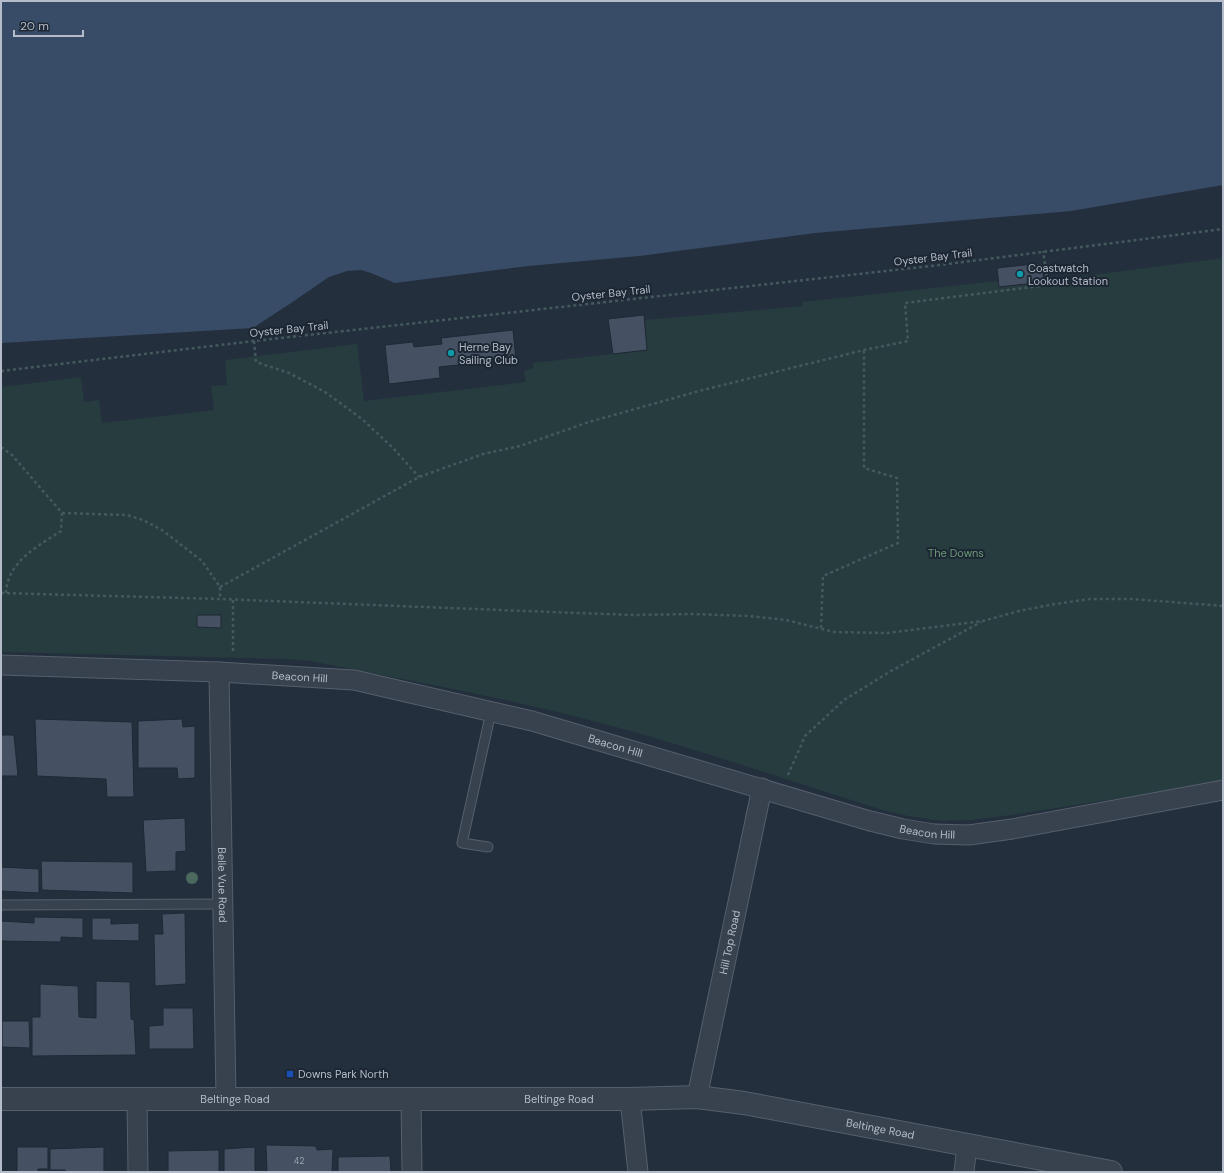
<svg xmlns="http://www.w3.org/2000/svg" width="1224" height="1173" font-family="'DM Sans',sans-serif">
<style>
.green{fill:#263c3f}
.water{fill:#394c67}
.building{fill:#455162;stroke:#1f2835}
.lines{fill:none;stroke-linecap:round;stroke-linejoin:round}
.service-casing{stroke:#565f6c;stroke-width:11}
.minor-casing{stroke:#565f6c;stroke-width:21}
.tertiary-casing{stroke:#565f6c;stroke-width:24}
.path{stroke:#44595c;stroke-width:2.5;stroke-dasharray:3 3;stroke-linecap:butt}
.service{stroke:#38414e;stroke-width:9}
.minor{stroke:#38414e;stroke-width:19}
.tertiary{stroke:#38414e;stroke-width:22}
.tree{fill:#4b6a5d}
.culture-dot{fill:#0f9aa8;stroke:#1d2633;stroke-width:1.5}
.transit-dot{fill:#1a4fb4;stroke:#1d2633;stroke-width:1.5}
.labels{text-anchor:middle;dominant-baseline:central;stroke-width:4;stroke-linejoin:round;paint-order:stroke}
.number-label{font-size:9px;fill:#98a1af}
.street-label{font-size:11px;fill:#b4bcc9;stroke:#1d2633}
.poi-label{font-size:11px;fill:#b4bcc9;stroke:#1d2633;text-anchor:start}
.park-label{font-size:11px;fill:#6b9a76;stroke:#1d2633}
</style>
<rect width="100%" height="100%" fill="#242f3e"/>
<path class="green" d="M1223,258V780L1173,790L1011,815L972,820L941,821L908,816L883,810C783,779 684,744 582,718C492,695 401,679 310,661L285,659L1,652V387L81,377L84,402L99,400L102,423L214,410L211,386L227,385L225,360L357,344L364,401L526,382L524,371L533,368V363L647,350L645,320L803,306L802,302L998,281L999,287Z"/>
<path class="water" d="M1,1H1223V185L1071,211L815,233L639,256L528,266L395,283L371,273L361,270L347,271L329,277L291,303L253,328L1,343Z"/>
<path class="building" d="M1042,263L1044,282L999,287L997,268Z
M644,315L647,350L613,354L608,319Z
M513,330L516,359L439,367L440,378L389,384L385,345L413,342L414,347L442,344L441,338Z
M197,615H221V628L197,627Z
M35,719L132,722L134,797H107L106,779L37,776Z
M182,719L183,727L195,726V778L178,779L177,768H138V721Z
M1,735H14L18,776H1Z
M185,818L186,851L176,852V871L146,872L143,820Z
M41,861L133,862V893L42,890Z
M1,867L39,869V893L1,891Z
M185,913L186,984L155,986L154,934H163L162,914Z
M34,917L83,918V938L61,937V942L1,941V921L34,923Z
M92,918H111V924L139,923V941L92,940Z
M96,981L130,982L131,1019L134,1020L136,1055L32,1056V1017H40V984L78,986L79,1017L96,1018Z
M163,1008H193L194,1049H149V1026L163,1025Z
M2,1021H29L30,1048L2,1047Z
M266,1145L316,1146L317,1150L333,1149L332,1172H267Z
M17,1147H48V1169H38V1172H17Z
M104,1147V1172H66L65,1170H50V1149Z
M255,1147V1172H224V1149Z
M219,1150V1172H168V1151Z
M390,1156L391,1172H338V1157Z"/>
<g class="lines">
<defs>
<path id="service" d="M488,847L462,843L491,712
M1,905L222,904"/>
<g id="minor">
<path id="s1" d="M1,665L219,672L354,680L532,721L870,821L903,829L934,834L969,835L1012,829L1223,790"/>
<path id="s2" d="M219,672L226,1099"/>
<path id="s3" d="M697,1097L762,788"/>
<path d="M411,1098L412,1172"/>
<path d="M137,1099L138,1172"/>
<path d="M630,1099L638,1172"/>
<path d="M964,1172L967,1144"/>
</g>
<g id="tertiary">
<path id="s4" d="M1,1099H630L697,1097L744,1103L1111,1172"/>
</g>
</defs>
<use href="#service" class="service-casing"/>
<use href="#minor" class="minor-casing"/>
<use href="#tertiary" class="tertiary-casing"/>
<path class="path" d="M254,341L256,362L289,373L325,392L362,419L393,448L419,477
M1,371L254,341L940,265L1223,229
M1,447L12,455L62,513L61,531C38,546 7,562 6,593
M62,513L127,515L143,520L162,530L202,561L220,587V599
M220,587L419,477L483,454L520,446L589,422L699,391L864,350L908,341L905,303L1040,286L1046,284L1047,278L1043,251
M1,593L220,599L577,613L634,615L693,614L749,616L786,620L834,632L887,633L983,621L1019,611L1055,604L1090,599H1132L1223,606
M821,628L823,576L898,543L897,478L864,468V350
M233,651V600
M788,775L805,736L844,700L891,671L981,622"/>
<use href="#service" class="service"/>
<use href="#minor" class="minor"/>
<use href="#tertiary" class="tertiary"/>
</g>
<circle class="tree" cx="192" cy="878" r="6"/>
<g class="culture-dot">
<circle cx="1020" cy="274" r="4"/>
<circle cx="451" cy="353" r="4"/>
</g>
<rect class="transit-dot" x="286" y="1070" width="8" height="8" rx="2"/>
<g class="labels">
<g class="number-label">
<text x="299" y="1161">42</text>
</g>
<g class="street-label">
<text transform="translate(933 257) rotate(-7)">Oyster Bay Trail</text>
<text transform="translate(611 293) rotate(-6)">Oyster Bay Trail</text>
<text transform="translate(289 329) rotate(-6)">Oyster Bay Trail</text>
<text stroke="none"><textPath href="#s1" startOffset="299">Beacon Hill</textPath></text>
<text stroke="none"><textPath href="#s1" startOffset="623">Beacon Hill</textPath></text>
<text stroke="none"><textPath href="#s1" startOffset="947">Beacon Hill</textPath></text>
<text stroke="none"><textPath href="#s2" startOffset="213">Belle Vue Road</textPath></text>
<text stroke="none"><textPath href="#s3" startOffset="158">Hill Top Road</textPath></text>
<text stroke="none"><textPath href="#s4" startOffset="234">Beltinge Road</textPath></text>
<text stroke="none"><textPath href="#s4" startOffset="558">Beltinge Road</textPath></text>
<text stroke="none"><textPath href="#s4" startOffset="882">Beltinge Road</textPath></text>
</g>
<g class="poi-label">
<text x="1028" y="268">Coastwatch<tspan x="1028" dy="13">Lookout Station</tspan></text>
<text x="459" y="347">Herne Bay<tspan x="459" dy="13">Sailing Club</tspan></text>
<text x="298" y="1074">Downs Park North</text>
</g>
<g class="park-label">
<text x="956" y="553">The Downs</text>
</g>
</g>
<rect width="1224" height="1173" fill="none" stroke="#b4bcc9" stroke-width="4"/>
<path d="M14 30v6h69v-6" fill="none" stroke="#b4bcc9" stroke-width="2"/>
<text x="20" y="30" font-size="12" fill="#b4bcc9" stroke="#1d2633" stroke-width="3" paint-order="stroke">20 m</text>
</svg>
